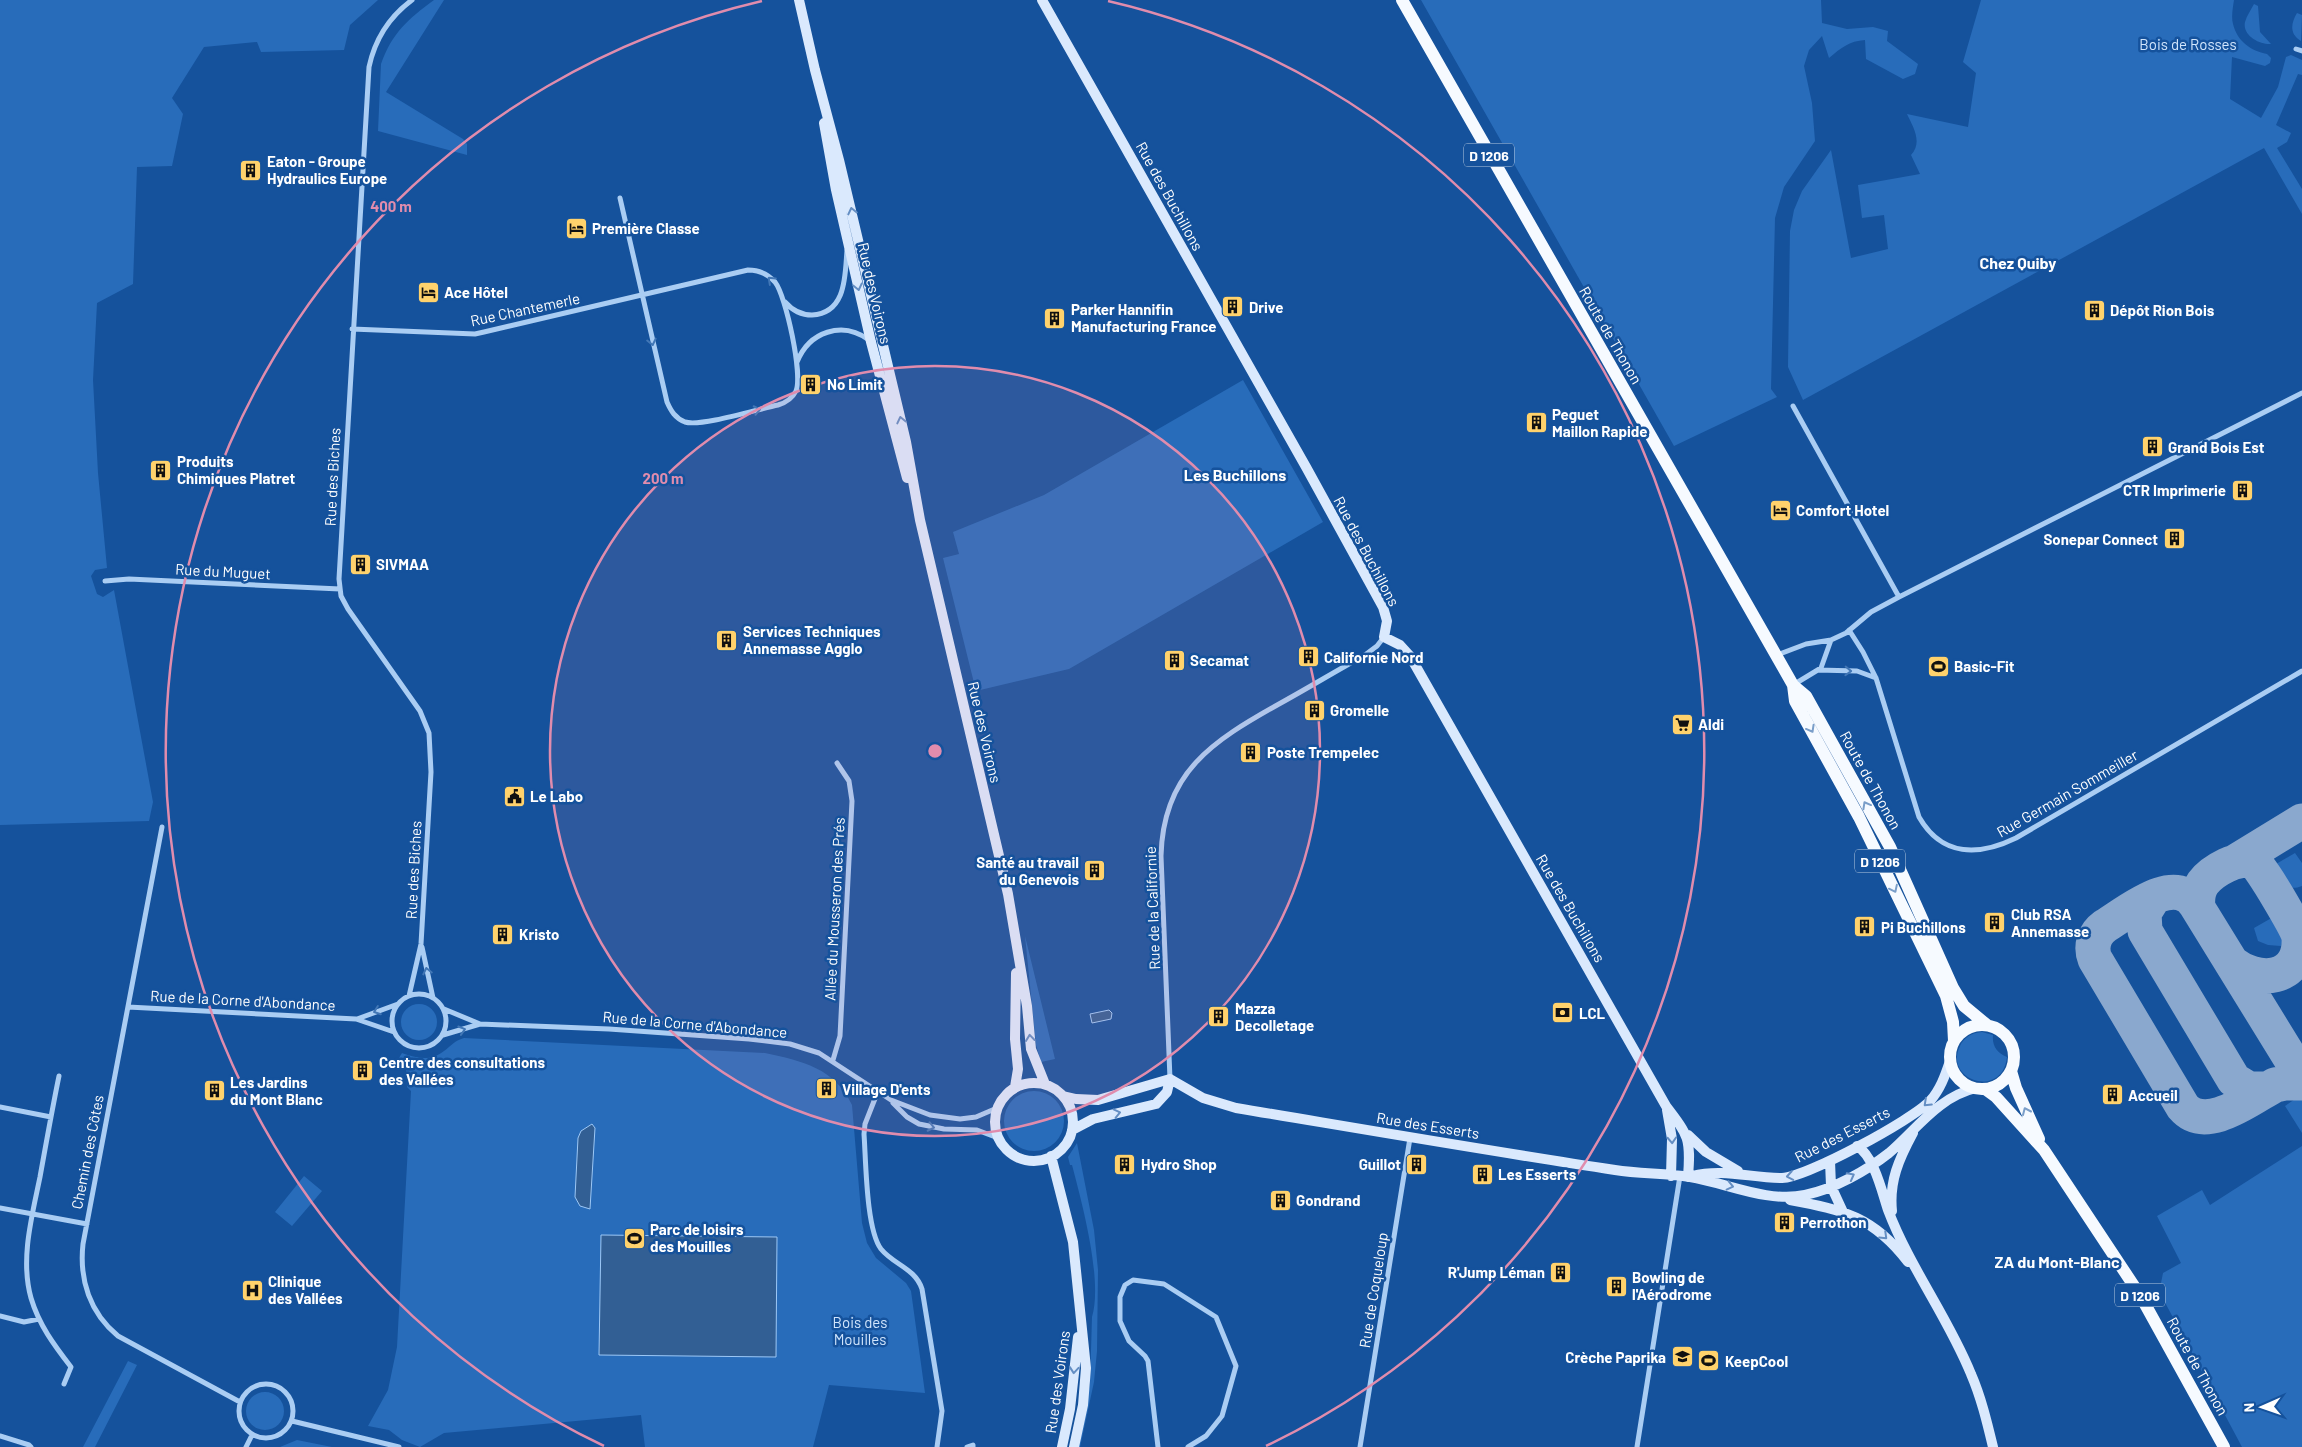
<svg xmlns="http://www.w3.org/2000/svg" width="2302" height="1447" font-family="Barlow,sans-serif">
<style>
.green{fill:#286cba}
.water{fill:#325f94;stroke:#9dc8f6}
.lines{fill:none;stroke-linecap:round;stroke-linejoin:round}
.taxiway{stroke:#8aa8ce;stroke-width:35}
.street{stroke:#aacdf3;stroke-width:5}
.secondary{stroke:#dae9fd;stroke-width:10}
.primary{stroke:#f6faff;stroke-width:12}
.oneway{stroke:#648ec3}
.oneway2{stroke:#4277b6}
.oneway3{stroke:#7a9ec9}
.ring{fill:none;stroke:#e08cad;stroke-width:2.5}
.labels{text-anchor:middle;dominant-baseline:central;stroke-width:5;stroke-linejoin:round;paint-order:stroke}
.shield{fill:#15529c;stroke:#b9cbe1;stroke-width:1}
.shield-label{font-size:14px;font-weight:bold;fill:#fff}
.park-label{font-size:15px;fill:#d2e6fd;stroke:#15529c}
.poi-label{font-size:15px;font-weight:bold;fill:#fff;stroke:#15529c;text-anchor:start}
.street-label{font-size:15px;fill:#fff;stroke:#15529c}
.neighbourhood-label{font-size:16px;font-weight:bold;fill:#fff;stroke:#15529c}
.centre{fill:#e08cad;stroke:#15529c;stroke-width:2.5}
.ring-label{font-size:15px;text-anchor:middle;font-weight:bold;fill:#e08cad;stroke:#15529c;stroke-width:5;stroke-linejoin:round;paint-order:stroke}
</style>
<rect width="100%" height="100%" fill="#15529c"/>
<path class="green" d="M0,0H378L350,25L344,50L261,52L257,42L204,47L172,98L183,114L172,166L137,167L133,284L97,303L93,380L98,473L107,568L95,570L91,576L97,594L103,597L114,590L153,802L149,821L0,825Z
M434,0H444L386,92L463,139L467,144V155L378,131L381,64C392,33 408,19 434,0Z
M1421,0H1821L1822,23L1847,29L1873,27L1888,31L1887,41L1918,64L1915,74L1903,79L1866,59L1865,40C1849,41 1841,48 1829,58L1822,36L1809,50L1804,66L1812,103L1815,141L1784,187L1775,218L1771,389L1777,397L1674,446Z
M1981,0H2234C2233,7 2231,17 2233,24C2237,41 2251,51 2267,54L2271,58L2270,63L2265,66L2232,57L2230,99L2261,118L2278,87L2286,57L2291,55L2302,60V75L2298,74L2276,125L2291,133L2287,142L2277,148L2302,189V214L2264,148L1803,400L1788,367L1790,231L1794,210L1802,191L1831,150L1851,258L1888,249L1884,215L1862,218L1858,185L1920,174L1911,155C1923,142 1913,127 1907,114L1968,127L1976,73L1963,62Z
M2254,4L2258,6L2260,32L2271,44C2261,45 2242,36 2245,22C2247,15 2251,10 2254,4Z
M2297,13L2302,15L2301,41C2289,34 2291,23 2297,13Z
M1243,380L1323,522L1069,669L976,691L943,558L959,554L953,532L1044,495Z
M2295,853L2302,863V886C2285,893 2278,879 2271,867Z
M2275,916L2285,932L2286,942L2282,943L2281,946L2268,945L2258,941L2254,928Z
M1025,936L1055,1059L1041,1062L1036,1045Z
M401 1022a18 18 0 1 1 36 0a18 18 0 1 1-36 0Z
M1982,1032L1993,1035C1992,1046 1997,1053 2007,1057C2002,1100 1943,1080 1960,1046C1964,1037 1972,1033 1982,1032Z
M464,1038L765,1053C802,1061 835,1068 852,1105L862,1223L867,1243L876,1258L906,1283L911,1291L925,1393L829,1385L813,1447H645L641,1415L444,1433L420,1447L402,1440L389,1430L368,1426L388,1390L397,1347L411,1091L407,1087L406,1070L399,1058L402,1053C416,1058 430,1062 444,1051C451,1046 454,1041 464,1038Z
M1004 1121a30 30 0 1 1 60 0a30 30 0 1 1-60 0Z
M2298,1097L2302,1099V1133L2285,1106Z
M1077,1143L1094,1230L1098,1270L1097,1351L1094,1382L1080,1447H1078L1090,1384L1092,1317C1103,1280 1082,1203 1072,1165H1070L1068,1157Z
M2302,1146V1447H2242L2161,1295L2160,1288L2163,1273L2181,1263L2157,1216L2202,1190L2210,1205Z
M304,1176L322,1191L292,1226L275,1212Z
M128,1361L137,1365L95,1447H83Z
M246 1411a19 19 0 1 1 38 0a19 19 0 1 1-38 0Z
M297,1440L332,1447H280Z"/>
<path class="water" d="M1109,1010L1112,1013L1111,1019L1092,1023L1090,1014Z
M592,1124L595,1128L590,1209L580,1206L575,1197L578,1138L581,1131Z
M601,1235L777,1237L776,1357L599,1355Z"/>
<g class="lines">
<path class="taxiway" d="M2235,862L2302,821
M2154,897L2144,913L2145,931L2234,1080L2249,1089H2268
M2198,908C2197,899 2198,890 2203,883C2212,871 2239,855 2254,862C2260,865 2297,928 2299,937C2302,982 2256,984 2231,962
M2302,1077L2196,905C2175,872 2128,912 2105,926C2094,934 2090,946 2095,959L2183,1107C2206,1134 2251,1098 2275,1085L2285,1083H2302"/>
<path class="street" d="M2296,49L2302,51
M785,302C792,310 802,315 812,315C847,313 845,274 847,250
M352,329L475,334L484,332L748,270C759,270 768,274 775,282C786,296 803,375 796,391C792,399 785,403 778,405C758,409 701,427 685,422C675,418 671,411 667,402L620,198
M797,362C809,332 842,320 869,340
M1793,406L1899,597
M105,581L129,579L340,589
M1849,630L1863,652L1876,678L1919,817C1942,857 1979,856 2016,838L2302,671
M1777,655L1806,644L1831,640L1846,633L1871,612L1899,597L2302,393
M1818,670L1857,671L1876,678
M1793,685L1821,668L1831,640
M162,827L83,1244C79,1280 90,1313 118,1336L240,1402
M422,947L433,998
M392 1021a27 27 0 1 1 54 0a27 27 0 1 1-54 0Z
M409,996L421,944L431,772L429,733L420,711L348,609L341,596L339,579L369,67C375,39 389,17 412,0
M128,1007L356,1019L394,1032
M444,1009L480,1024L609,1029L749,1039L790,1044L819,1053L891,1100L930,1115L960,1119L976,1117L997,1108
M357,1019L398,1004
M443,1035L480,1024
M833,1060L840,1036L852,801L849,781L837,763
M59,1076C52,1110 46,1144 40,1177C32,1216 20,1259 31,1298C39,1325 54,1345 71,1367L64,1384
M1170,1079L1161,856C1163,772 1213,741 1279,704C1308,688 1336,671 1365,655L1377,646L1384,637
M878,1091L865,1124L864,1134C866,1161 866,1229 881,1249C894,1265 915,1268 922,1289L942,1411L937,1447
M893,1103L907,1117L919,1124L944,1129L977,1130L998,1138
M0,1107L51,1117
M0,1208L87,1224
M0,1316L24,1322L39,1319
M239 1411a27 27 0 1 1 54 0a27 27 0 1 1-54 0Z
M292,1421L399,1447
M0,1436L29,1445L31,1447
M246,1447L252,1435
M967,1447L973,1445V1447
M1158,1447L1148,1361L1145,1356L1129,1341L1120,1321V1297L1125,1285L1133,1280L1164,1284L1216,1317L1236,1366L1222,1416L1206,1436L1188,1447
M1360,1447L1410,1138
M1637,1447L1680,1176"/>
<path class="secondary" d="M799,0L815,70L839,160L906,442L920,520L1008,894L1027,1006L1031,1049L1045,1084
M1042,0L1306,467L1383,607L1387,621L1384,637L1400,645L1410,656L1666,1106C1689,1136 1691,1139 1688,1177
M824,123L836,190L871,342L907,478
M1170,1079L1203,1098L1236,1108C1362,1129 1489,1151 1615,1170C1640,1174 1665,1173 1690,1177C1727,1183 1767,1203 1805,1195C1834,1189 1866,1171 1889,1153C1917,1129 1938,1097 1976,1088
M995 1122a39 39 0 1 1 78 0a39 39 0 1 1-78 0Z
M1015,1087L1018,1069L1015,1039L1016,973
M1063,1096L1076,1099L1098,1100L1170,1079
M1667,1110L1672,1139L1671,1176
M1072,1130L1093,1119L1156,1104L1167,1092L1170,1079
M1688,1135L1706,1152L1738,1171
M1857,1146C1874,1156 1882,1192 1888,1210C1910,1268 1948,1317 1971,1374C1981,1397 1987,1422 1993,1447
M1051,1156L1073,1242L1086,1368L1083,1405L1074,1447
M1830,1161L1831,1186L1843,1212
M1692,1176C1724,1168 1750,1178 1782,1178C1807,1177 1912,1120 1930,1101C1940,1090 1945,1076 1950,1061
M1790,1200C1844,1210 1874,1217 1908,1262
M1892,1211C1889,1181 1899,1159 1913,1133
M1062,1447L1070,1409L1078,1337"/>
<path class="primary" d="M1402,0L1793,685L1806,696L1890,847L1953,988L1964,1006L1987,1025
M1793,685L1795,701L1859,817L1946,996L1953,1022L1954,1041
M1950 1057a32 32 0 1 1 64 0a32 32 0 1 1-64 0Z
M2011,1071L2016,1088L2039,1139
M1985,1089L1996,1097L2044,1150L2140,1295L2224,1447"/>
</g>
<defs><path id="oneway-chevron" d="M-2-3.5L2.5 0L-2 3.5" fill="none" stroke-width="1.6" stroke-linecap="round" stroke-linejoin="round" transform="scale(1.25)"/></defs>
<g class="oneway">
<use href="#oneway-chevron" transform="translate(852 211) rotate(-103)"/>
<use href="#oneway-chevron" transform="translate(858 287) rotate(77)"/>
<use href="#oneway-chevron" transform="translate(901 420) rotate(-103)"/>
<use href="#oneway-chevron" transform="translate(1030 1038) rotate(-96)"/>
<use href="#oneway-chevron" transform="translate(1927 1103) rotate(137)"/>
<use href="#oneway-chevron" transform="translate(1117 1113) rotate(-13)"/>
<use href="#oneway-chevron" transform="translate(1672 1140) rotate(87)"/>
<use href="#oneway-chevron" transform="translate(1790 1176) rotate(170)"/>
<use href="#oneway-chevron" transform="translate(1851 1176) rotate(-28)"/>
<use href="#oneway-chevron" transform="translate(1730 1186) rotate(13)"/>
<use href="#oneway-chevron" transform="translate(1884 1236) rotate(44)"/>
<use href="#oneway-chevron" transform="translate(1074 1370) rotate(95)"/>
</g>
<g class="oneway2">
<use href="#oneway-chevron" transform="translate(771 280) rotate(-137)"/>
<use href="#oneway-chevron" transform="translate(652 342) rotate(77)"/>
<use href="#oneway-chevron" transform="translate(757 410) rotate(-12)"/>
<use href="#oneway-chevron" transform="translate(1848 671) rotate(2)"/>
<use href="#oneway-chevron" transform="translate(427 971) rotate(-103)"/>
<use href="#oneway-chevron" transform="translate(377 1011) rotate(160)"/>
<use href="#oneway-chevron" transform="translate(462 1030) rotate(-17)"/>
<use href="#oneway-chevron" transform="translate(931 1127) rotate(12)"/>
</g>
<g class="oneway3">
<use href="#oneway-chevron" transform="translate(1811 729) rotate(61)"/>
<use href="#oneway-chevron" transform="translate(1866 805) rotate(-119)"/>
<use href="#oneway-chevron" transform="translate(1894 889) rotate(64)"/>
<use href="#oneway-chevron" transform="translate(2026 1111) rotate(-114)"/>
</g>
<circle cx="935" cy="751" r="385" fill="#e08cad" fill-opacity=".12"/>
<g class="ring">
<circle cx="935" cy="751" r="385"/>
<path d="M604 1446A770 770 0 0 1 762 1M1108 1A770 770 0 0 1 1266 1446"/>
</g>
<defs>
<symbol id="building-square" viewBox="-11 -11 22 22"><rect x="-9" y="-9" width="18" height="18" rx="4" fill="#ffd26c" stroke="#15529c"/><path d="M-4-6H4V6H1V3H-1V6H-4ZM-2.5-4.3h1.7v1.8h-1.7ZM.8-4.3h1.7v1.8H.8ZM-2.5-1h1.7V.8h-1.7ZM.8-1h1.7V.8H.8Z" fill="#111"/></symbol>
<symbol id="hotel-square" viewBox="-11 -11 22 22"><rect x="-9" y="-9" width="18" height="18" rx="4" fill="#ffd26c" stroke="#15529c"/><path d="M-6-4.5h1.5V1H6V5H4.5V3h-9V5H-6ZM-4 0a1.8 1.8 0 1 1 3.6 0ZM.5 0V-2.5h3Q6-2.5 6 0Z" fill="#111"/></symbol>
<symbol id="stadium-square" viewBox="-11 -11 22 22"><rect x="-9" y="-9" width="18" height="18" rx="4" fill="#ffd26c" stroke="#15529c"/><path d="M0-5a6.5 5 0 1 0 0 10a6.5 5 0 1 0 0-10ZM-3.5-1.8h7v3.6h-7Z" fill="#111"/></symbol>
<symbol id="supermarket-square" viewBox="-11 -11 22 22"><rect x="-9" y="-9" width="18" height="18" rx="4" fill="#ffd26c" stroke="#15529c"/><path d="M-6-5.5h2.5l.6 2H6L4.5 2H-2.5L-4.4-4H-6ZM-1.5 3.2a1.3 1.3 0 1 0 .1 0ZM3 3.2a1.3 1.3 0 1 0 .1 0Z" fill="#111"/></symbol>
<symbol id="civic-square" viewBox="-11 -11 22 22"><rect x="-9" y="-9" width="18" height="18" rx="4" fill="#ffd26c" stroke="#15529c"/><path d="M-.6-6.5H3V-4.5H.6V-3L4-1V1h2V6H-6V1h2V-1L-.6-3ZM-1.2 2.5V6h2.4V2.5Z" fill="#111"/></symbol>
<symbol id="bank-square" viewBox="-11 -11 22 22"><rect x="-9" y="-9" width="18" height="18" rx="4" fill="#ffd26c" stroke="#15529c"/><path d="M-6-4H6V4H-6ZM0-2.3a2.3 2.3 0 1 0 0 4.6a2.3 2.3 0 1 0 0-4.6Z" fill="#111"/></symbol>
<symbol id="hospital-square" viewBox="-11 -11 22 22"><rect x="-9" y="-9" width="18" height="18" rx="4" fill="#ffd26c" stroke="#15529c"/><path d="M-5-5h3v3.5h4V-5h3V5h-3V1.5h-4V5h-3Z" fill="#111"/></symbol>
<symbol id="school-square" viewBox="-11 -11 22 22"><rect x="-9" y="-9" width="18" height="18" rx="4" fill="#ffd26c" stroke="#15529c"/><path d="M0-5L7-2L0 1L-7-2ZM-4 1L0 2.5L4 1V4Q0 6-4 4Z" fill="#111"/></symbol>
</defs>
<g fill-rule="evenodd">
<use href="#building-square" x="238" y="158" width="25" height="25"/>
<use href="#hotel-square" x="564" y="216" width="25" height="25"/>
<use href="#hotel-square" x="416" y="280" width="25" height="25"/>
<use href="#building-square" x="1220" y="294" width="25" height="25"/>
<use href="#building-square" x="2082" y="298" width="25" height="25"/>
<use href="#building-square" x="1042" y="306" width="25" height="25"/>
<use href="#building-square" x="798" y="372" width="25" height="25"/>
<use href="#building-square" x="1524" y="410" width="25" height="25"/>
<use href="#building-square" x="2140" y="434" width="25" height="25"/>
<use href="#building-square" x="148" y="458" width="25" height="25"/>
<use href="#building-square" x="2230" y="478" width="25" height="25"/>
<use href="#hotel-square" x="1768" y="498" width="25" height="25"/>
<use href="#building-square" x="2162" y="526" width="25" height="25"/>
<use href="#building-square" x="348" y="552" width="25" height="25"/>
<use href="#building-square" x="714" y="628" width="25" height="25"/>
<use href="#building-square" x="1296" y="644" width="25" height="25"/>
<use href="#building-square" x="1162" y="648" width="25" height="25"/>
<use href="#stadium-square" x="1926" y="654" width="25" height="25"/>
<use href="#building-square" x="1302" y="698" width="25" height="25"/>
<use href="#supermarket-square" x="1670" y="712" width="25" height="25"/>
<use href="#building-square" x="1238" y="740" width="25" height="25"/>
<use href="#civic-square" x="502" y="784" width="25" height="25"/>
<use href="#building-square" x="1082" y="858" width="25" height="25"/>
<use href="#building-square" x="1982" y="910" width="25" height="25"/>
<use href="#building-square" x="1852" y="914" width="25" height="25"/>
<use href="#building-square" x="490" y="922" width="25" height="25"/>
<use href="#bank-square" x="1550" y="1000" width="25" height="25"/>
<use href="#building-square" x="1206" y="1004" width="25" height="25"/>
<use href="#building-square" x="350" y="1058" width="25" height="25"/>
<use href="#building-square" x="814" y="1076" width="25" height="25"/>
<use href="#building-square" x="202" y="1078" width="25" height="25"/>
<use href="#building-square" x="2100" y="1082" width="25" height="25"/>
<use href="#building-square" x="1112" y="1152" width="25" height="25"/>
<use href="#building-square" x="1404" y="1152" width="25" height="25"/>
<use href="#building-square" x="1470" y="1162" width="25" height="25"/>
<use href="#building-square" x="1268" y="1188" width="25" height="25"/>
<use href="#building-square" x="1772" y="1210" width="25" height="25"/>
<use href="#stadium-square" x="622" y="1226" width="25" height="25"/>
<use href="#building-square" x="1548" y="1260" width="25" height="25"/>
<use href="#building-square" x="1604" y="1274" width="25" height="25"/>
<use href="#hospital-square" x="240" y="1278" width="25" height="25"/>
<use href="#school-square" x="1670" y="1344" width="25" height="25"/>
<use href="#stadium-square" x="1696" y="1348" width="25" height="25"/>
</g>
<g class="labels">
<g class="shield">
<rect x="1464" y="143.5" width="50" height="23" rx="4"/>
<rect x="1855" y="849.5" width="50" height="23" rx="4"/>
<rect x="2115" y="1283.5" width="50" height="23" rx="4"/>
</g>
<g class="shield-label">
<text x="1489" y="155">D 1206</text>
<text x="1880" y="861">D 1206</text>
<text x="2140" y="1295">D 1206</text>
</g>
<g class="park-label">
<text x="2188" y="44">Bois de Rosses</text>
<text x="860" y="1322">Bois des<tspan x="860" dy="17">Mouilles</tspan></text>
</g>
<g class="poi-label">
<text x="267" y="161">Eaton - Groupe<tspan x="267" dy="17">Hydraulics Europe</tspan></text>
<text x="592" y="228">Première Classe</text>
<text x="444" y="292">Ace Hôtel</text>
<text x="1249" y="307">Drive</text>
<text x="1071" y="309">Parker Hannifin<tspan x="1071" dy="17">Manufacturing France</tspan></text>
<text x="2110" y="310">Dépôt Rion Bois</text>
<text x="827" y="384">No Limit</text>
<text x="1552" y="414">Peguet<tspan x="1552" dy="17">Maillon Rapide</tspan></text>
<text x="2168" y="447">Grand Bois Est</text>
<text x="177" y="461">Produits<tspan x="177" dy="17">Chimiques Platret</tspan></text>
<text x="2226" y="490" text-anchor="end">CTR Imprimerie</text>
<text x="1796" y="510">Comfort Hotel</text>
<text x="2158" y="539" text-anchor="end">Sonepar Connect</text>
<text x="376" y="564">SIVMAA</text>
<text x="743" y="631">Services Techniques<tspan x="743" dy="17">Annemasse Agglo</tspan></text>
<text x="1324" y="657">Californie Nord</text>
<text x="1190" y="660">Secamat</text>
<text x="1954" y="666">Basic-Fit</text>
<text x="1330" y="710">Gromelle</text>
<text x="1698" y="724">Aldi</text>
<text x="1267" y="752">Poste Trempelec</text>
<text x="530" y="796">Le Labo</text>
<text x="1079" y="862" text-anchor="end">Santé au travail<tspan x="1079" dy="17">du Genevois</tspan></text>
<text x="2011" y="914">Club RSA<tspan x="2011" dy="17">Annemasse</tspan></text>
<text x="1881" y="927">Pi Buchillons</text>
<text x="519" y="934">Kristo</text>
<text x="1235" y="1008">Mazza<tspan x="1235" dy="17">Decolletage</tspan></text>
<text x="1579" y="1013">LCL</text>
<text x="379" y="1062">Centre des consultations<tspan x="379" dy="17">des Vallées</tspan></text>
<text x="230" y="1082">Les Jardins<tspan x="230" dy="17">du Mont Blanc</tspan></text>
<text x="842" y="1089">Village D'ents</text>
<text x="2128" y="1095">Accueil</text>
<text x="1141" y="1164">Hydro Shop</text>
<text x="1401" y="1164" text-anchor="end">Guillot</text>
<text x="1498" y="1174">Les Esserts</text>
<text x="1296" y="1200">Gondrand</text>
<text x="1800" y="1222">Perrothon</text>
<text x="650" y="1229">Parc de loisirs<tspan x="650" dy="17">des Mouilles</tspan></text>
<text x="1545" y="1272" text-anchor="end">R'Jump Léman</text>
<text x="1632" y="1277">Bowling de<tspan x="1632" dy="17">l'Aérodrome</tspan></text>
<text x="268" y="1281">Clinique<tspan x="268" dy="17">des Vallées</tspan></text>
<text x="1666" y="1357" text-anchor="end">Crèche Paprika</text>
<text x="1725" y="1361">KeepCool</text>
</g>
<g class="street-label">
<text transform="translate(1170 196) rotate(61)">Rue des Buchillons</text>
<text transform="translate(875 293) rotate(77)">Rue des Voirons</text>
<text transform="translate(525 309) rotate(-12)">Rue Chantemerle</text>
<text transform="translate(1611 335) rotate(60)">Route de Thonon</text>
<text transform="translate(332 477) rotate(-87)">Rue des Biches</text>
<text transform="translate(1367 551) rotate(62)">Rue des Buchillons</text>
<text transform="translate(223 571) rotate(3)">Rue du Muguet</text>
<text transform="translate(985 732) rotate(77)">Rue des Voirons</text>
<text transform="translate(1871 780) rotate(61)">Route de Thonon</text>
<text transform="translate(2067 793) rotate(-30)">Rue Germain Sommeiller</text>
<text transform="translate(413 870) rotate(-87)">Rue des Biches</text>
<text transform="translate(1152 908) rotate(-92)">Rue de la Californie</text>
<text transform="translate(1571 908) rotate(60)">Rue des Buchillons</text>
<text transform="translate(834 909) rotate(-87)">Allée du Mousseron des Prés</text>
<text transform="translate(243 1000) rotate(3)">Rue de la Corne d'Abondance</text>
<text transform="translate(695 1024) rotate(5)">Rue de la Corne d'Abondance</text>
<text transform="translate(1428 1125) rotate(9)">Rue des Esserts</text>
<text transform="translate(1842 1134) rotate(-27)">Rue des Esserts</text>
<text transform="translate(87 1152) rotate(-79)">Chemin des Côtes</text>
<text transform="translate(1373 1290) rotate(-81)">Rue de Coqueloup</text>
<text transform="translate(2198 1366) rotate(61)">Route de Thonon</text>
<text transform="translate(1057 1382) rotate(-82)">Rue des Voirons</text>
</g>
<g class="neighbourhood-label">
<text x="2018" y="262">Chez Quiby</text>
<text x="1235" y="474">Les Buchillons</text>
<text x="2057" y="1261">ZA du Mont-Blanc</text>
</g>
</g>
<circle cx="935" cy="751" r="8" class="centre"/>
<g class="ring-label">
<text x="391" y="212">400 m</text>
<text x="663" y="484">200 m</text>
</g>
<g transform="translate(2262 1407) rotate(268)" stroke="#15529c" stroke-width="4" paint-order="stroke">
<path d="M0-4L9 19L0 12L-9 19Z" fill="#ffffff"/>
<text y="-8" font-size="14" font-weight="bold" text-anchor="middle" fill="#ffffff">N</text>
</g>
</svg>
